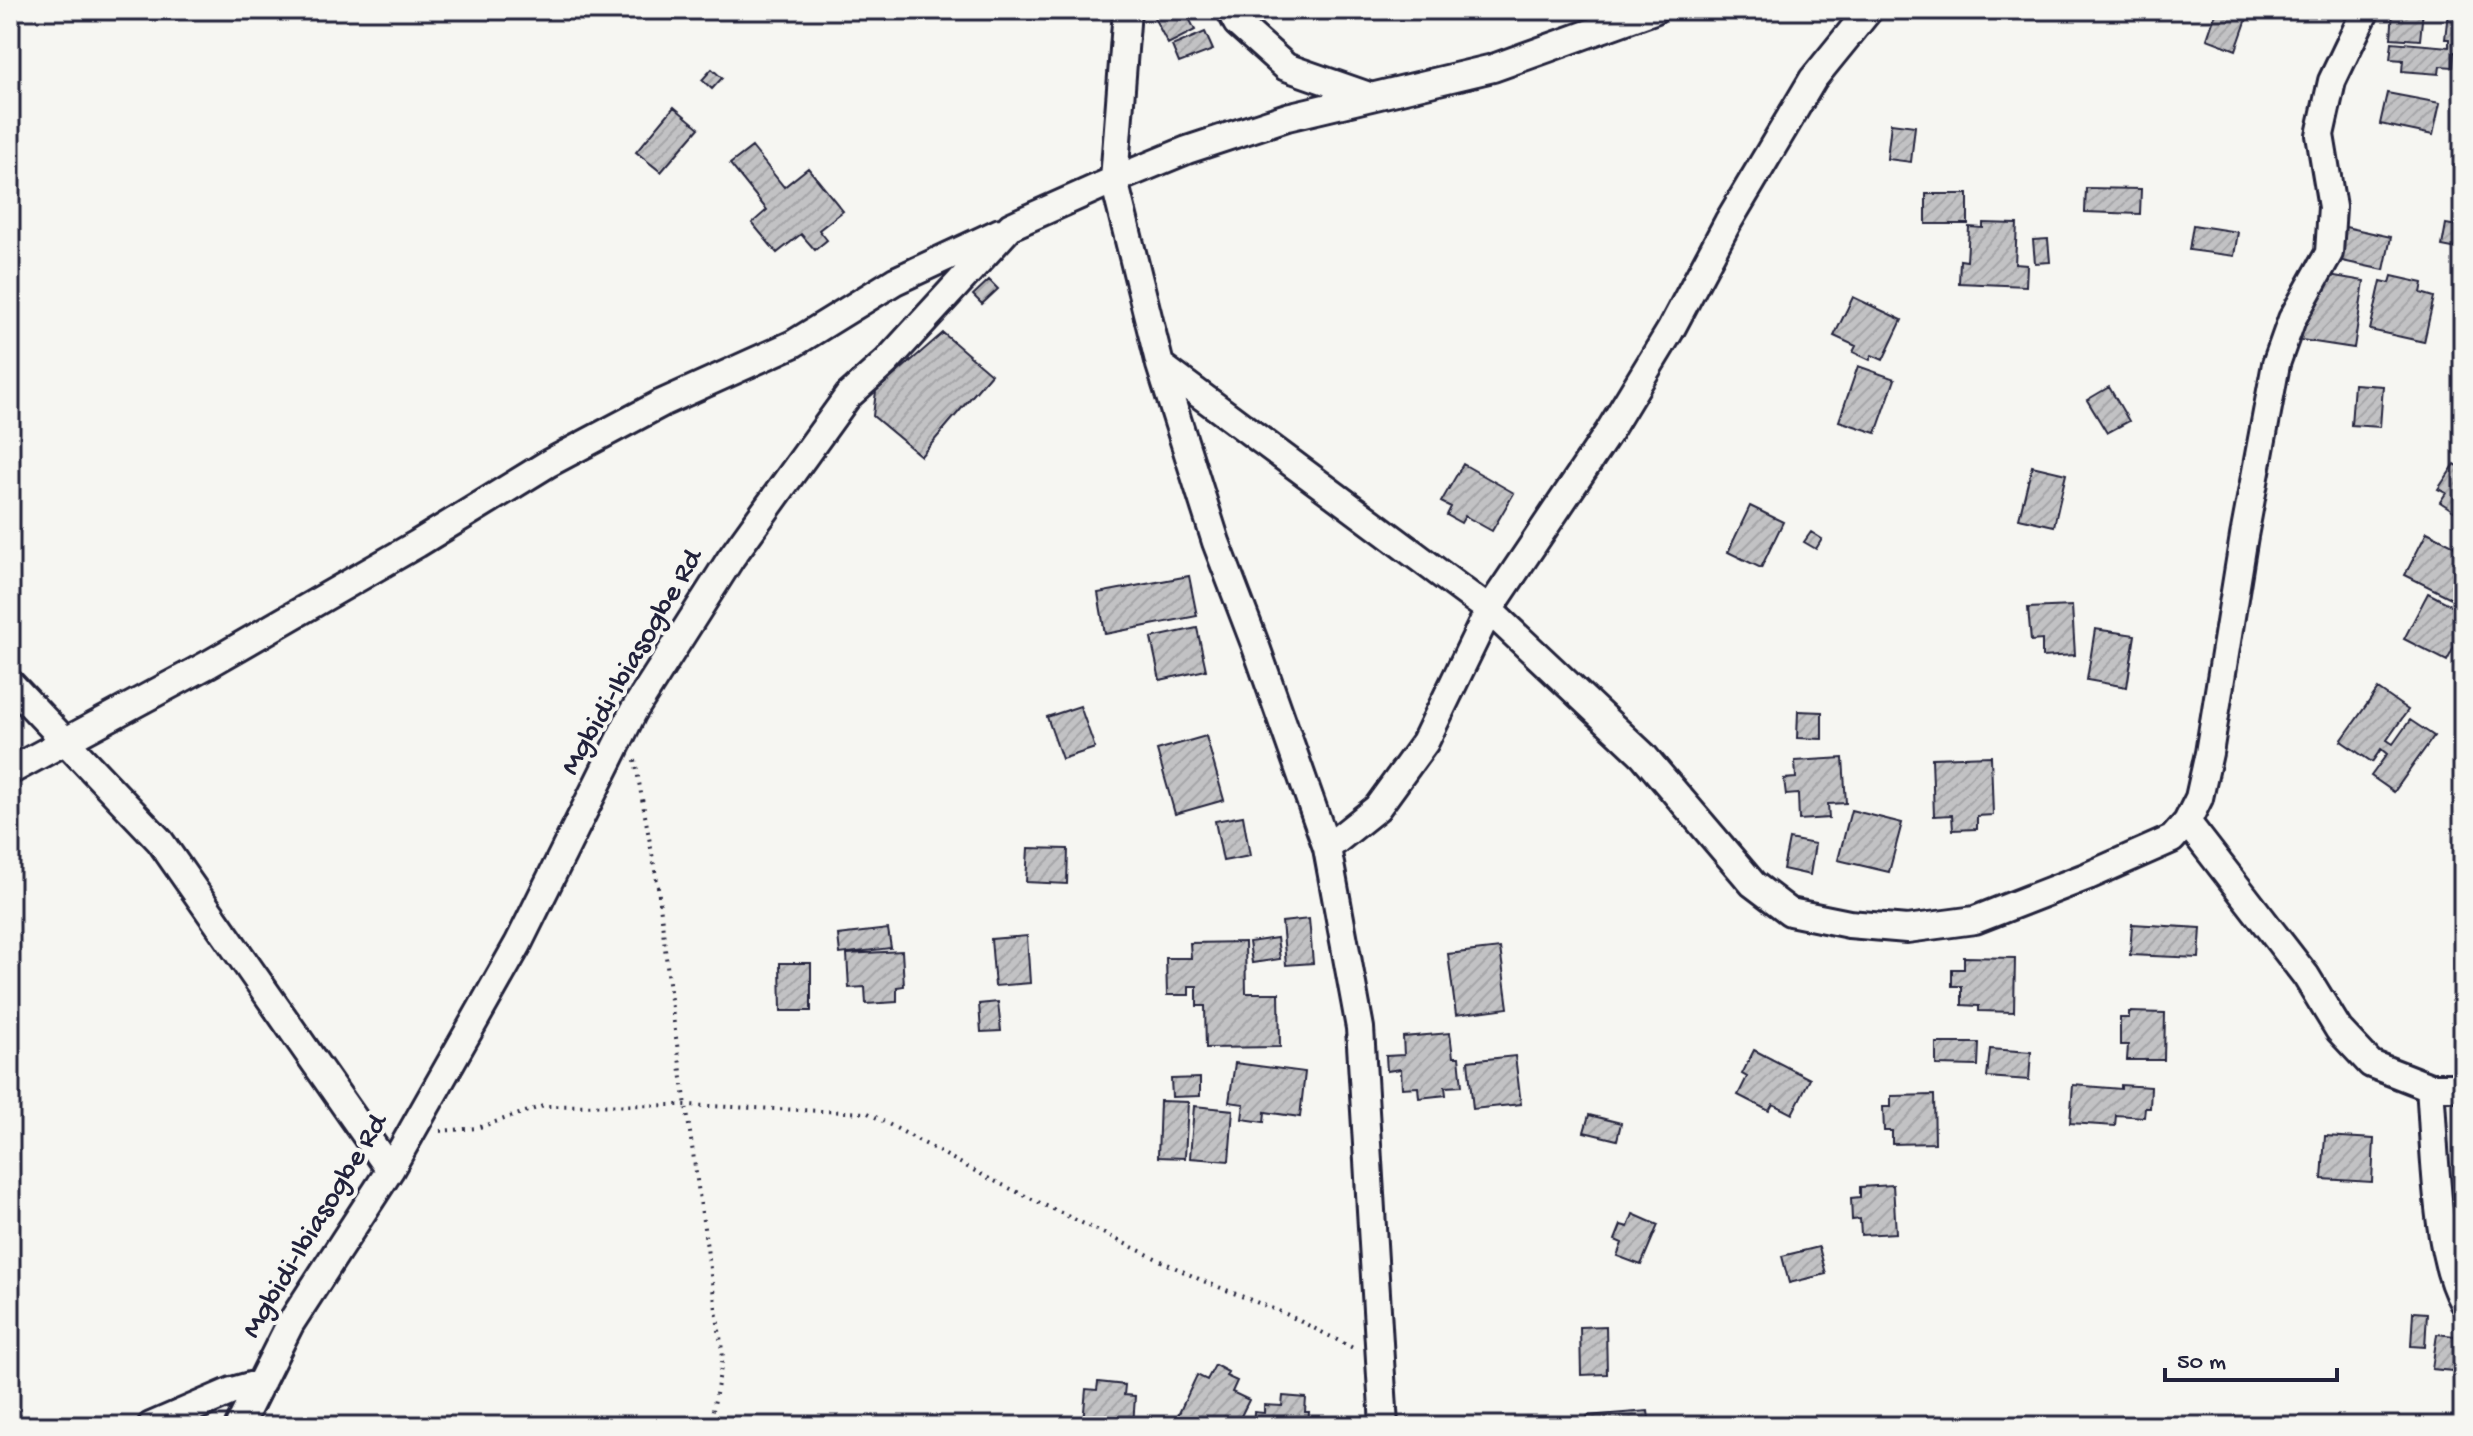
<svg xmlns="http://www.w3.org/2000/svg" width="2473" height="1436" font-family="'Gochi Hand',sans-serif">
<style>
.building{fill:url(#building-hatch);stroke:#22223b;stroke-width:2}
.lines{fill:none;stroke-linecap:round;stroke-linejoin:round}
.minor-casing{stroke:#22223b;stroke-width:32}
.path{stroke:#22223b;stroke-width:4;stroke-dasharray:2 6;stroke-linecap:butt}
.minor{stroke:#f6f6f2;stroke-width:26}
.labels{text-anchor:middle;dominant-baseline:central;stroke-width:8;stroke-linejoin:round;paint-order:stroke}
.street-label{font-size:30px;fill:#22223b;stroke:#f6f6f2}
</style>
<defs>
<pattern id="building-hatch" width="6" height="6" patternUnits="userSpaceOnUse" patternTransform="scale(2)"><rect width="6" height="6" fill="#c2c2c4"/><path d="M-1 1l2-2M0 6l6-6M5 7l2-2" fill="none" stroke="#a6a6a9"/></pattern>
</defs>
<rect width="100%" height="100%" fill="#f6f6f2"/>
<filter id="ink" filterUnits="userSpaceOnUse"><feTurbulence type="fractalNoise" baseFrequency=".0125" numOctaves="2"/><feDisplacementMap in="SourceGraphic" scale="16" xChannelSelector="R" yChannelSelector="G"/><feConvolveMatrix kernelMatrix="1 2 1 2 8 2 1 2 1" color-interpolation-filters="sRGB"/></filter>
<g filter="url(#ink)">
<path class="building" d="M1150,10H1185L1195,30L1168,44Z
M2217,10H2250L2236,50L2207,39Z
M2393,10H2423L2420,40L2391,38Z
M2448,12L2463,13V53L2454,52L2453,67L2440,66L2439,74L2402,71L2403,60L2390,59L2392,42L2449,47V39H2445Z
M1205,32L1213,50L1179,63L1172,46Z
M712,69L722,78L712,89L702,80Z
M2387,93L2440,103L2433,135L2380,124Z
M674,107L699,128L661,172L636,152Z
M1891,123L1915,126L1911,162L1887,159Z
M752,147L784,187L808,168L843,211L819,230L827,240L815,250L801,234L777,253L752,223L767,210L730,164Z
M2086,188L2141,189L2140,214L2085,212Z
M1926,194H1968V224H1926Z
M1983,223L2017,224L2015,264L2027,265L2026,286L1959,283L1960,260L1967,261L1969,227L1983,228Z
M2446,224L2463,227V250L2442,246Z
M2193,225L2238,232L2234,256L2189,250Z
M2341,226L2391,237L2384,270L2333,259Z
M2048,239L2050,262L2035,263L2033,240Z
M2323,274L2364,281L2354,348L2301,340L2307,302Z
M2392,276L2423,283L2421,293L2434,297L2424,342L2370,330L2381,281L2390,283Z
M989,280L998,289L982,304L973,295Z
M1853,297L1902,320L1883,360L1872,355L1870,360L1853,352L1856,346L1834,336Z
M943,333L991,374L921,456L873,416L876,391Z
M1858,366L1895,379L1876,433L1839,421Z
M2354,384L2383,386L2380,427L2351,425Z
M2109,387L2129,421L2107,433L2087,400Z
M1463,464L1514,493L1492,531L1465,516L1461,523L1447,515L1451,507L1441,502Z
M2455,464L2461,468L2463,465V517L2440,502L2446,493L2438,489Z
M2032,466L2066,474L2054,526L2019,518Z
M1750,506L1783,522L1761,568L1728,552Z
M1811,532L1822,539L1816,549L1804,542Z
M2427,532L2463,550V588L2458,585L2451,598L2405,575Z
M1189,576L1197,616L1105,634L1098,593Z
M2428,593L2463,611V630L2447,661L2404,639Z
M2072,606L2075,655L2042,657V640L2031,641L2028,608Z
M1197,628L1206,670L1160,680L1151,638Z
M2095,629L2135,635L2127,687L2087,680Z
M2378,689L2408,710L2387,740L2393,744L2410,720L2434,736L2394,792L2371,776L2387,754L2381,749L2372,762L2341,741Z
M1080,706L1095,748L1062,759L1047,717Z
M1798,711L1822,712V739L1797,738Z
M1206,736L1224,800L1175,814L1157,750Z
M1991,756L1993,815L1977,816V829L1953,830L1952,815L1934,816L1932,758Z
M1843,758L1846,803L1828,804L1829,818L1799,820L1798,794L1786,795L1784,779L1796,778L1795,761Z
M1851,810L1902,823L1889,872L1838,860Z
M1243,816L1250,856L1223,861L1215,821Z
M1789,839L1815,844L1810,875L1783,869Z
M1028,848L1068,849L1067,884L1026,882Z
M1309,919L1313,963L1286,965L1282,922Z
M2132,924L2201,928L2199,958L2130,955Z
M888,929L891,948L840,954L838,935Z
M1027,936L1030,983L995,986L991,939Z
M1277,938L1280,959L1252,963L1249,942Z
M1245,942L1246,993H1279L1280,1047L1206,1048L1205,1006H1197V986H1189V995H1167L1166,958H1191L1190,943Z
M1500,948L1508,1008L1456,1015L1448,954Z
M902,951L904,986L897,987V1002L866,1004L865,987L849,988L847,954Z
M1964,957L2015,958L2014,1012L1979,1011V1006L1962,1005V986H1952V969H1964Z
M780,963H811V1011H781Z
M998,1002L1001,1031L981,1032L979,1004Z
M2129,1012L2165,1013L2164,1060H2127L2128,1045H2120V1018H2129Z
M1450,1033L1453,1057H1459L1462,1086L1445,1087L1446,1095L1419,1098L1418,1087L1402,1088L1401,1069L1387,1071L1386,1056L1404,1055L1403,1037Z
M1936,1043H1979L1978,1066L1936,1065Z
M1990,1049L2031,1052L2029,1080L1987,1077Z
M1754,1050L1810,1079L1792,1114L1773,1104L1769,1111L1738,1095L1747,1077L1742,1074Z
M1515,1056L1521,1104L1473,1109L1468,1061Z
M1235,1063L1305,1072L1300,1117L1265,1112L1264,1122L1242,1119L1244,1104L1229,1102Z
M1200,1078V1096L1172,1097L1171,1079Z
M2073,1085L2121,1089V1085L2151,1087L2150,1108H2145L2144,1117L2116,1115L2115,1126L2070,1123Z
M1934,1095L1935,1143L1892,1144V1131H1884L1883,1107H1891V1096Z
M1160,1101L1188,1102L1185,1158L1158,1157Z
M1194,1106L1233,1110L1229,1161L1190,1158Z
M1589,1115L1621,1123L1617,1140L1584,1132Z
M2325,1136L2374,1139L2372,1182L2322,1179Z
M1893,1185L1896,1233L1861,1235L1860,1219L1852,1220L1851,1198L1860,1197V1187Z
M1633,1214L1658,1225L1641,1265L1617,1256L1622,1243L1615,1240L1621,1225L1628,1227Z
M1819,1247L1826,1274L1789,1283L1782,1256Z
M2413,1312L2427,1313L2425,1347L2411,1346Z
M1606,1326L1607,1374L1581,1375L1580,1327Z
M2437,1334L2463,1337V1372L2432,1369Z
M1215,1365L1228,1372L1226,1376L1237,1381L1232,1392L1249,1400L1236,1426H1173L1197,1375L1207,1380Z
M1098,1382L1125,1385L1124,1395L1135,1396L1133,1426L1083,1422L1086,1389L1097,1390Z
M1283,1396L1306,1398L1305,1412H1309L1308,1423H1314V1426H1253L1254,1412L1264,1413V1405L1282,1406Z
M1648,1411L1650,1426H1587V1416Z"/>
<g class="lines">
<defs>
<path id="minor" d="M1230,10L1237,23L1286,67L1369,96
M1160,365L1489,610L1643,755L1753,884L1790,912L1849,924L1907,929L1975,920L2088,876L2172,839L2187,822L2199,798L2209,753L2244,536L2276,364L2292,319L2329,253L2332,207L2320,135L2332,81L2366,10
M10,683L160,841L390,1170
M10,771L209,664L417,544L549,463L662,403L793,344L895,281L1000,232
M2187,822L2306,976L2339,1030L2371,1064L2430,1087H2463
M1327,848L1377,808L1425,742L1489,610L1608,433L1670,331L1728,222L1813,79L1869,10
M2430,1087C2435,1145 2435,1253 2463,1302
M151,1426L232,1391L261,1383
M239,1426L290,1324L390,1170L518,944L633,712L731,558L848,396L886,362L1011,226L1114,180L1127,10
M1384,1426L1360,1028L1327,848L1255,644L1216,542L1160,365L1114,180L1187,150L1287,117L1493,68L1654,10"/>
</defs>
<use href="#minor" class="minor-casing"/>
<path class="path" d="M635,760L658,887L673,1017L723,1357L710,1426
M440,1131L477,1128L543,1106L686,1105L868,1113L986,1177L1201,1280L1286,1314L1357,1350"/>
<use href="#minor" class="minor"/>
</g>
</g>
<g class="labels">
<g class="street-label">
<text transform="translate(633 663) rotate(-60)">Mgbidi-Ibiasogbe Rd</text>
<text transform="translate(316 1227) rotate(-59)">Mgbidi-Ibiasogbe Rd</text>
</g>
</g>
<rect width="2473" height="1436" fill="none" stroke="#f6f6f2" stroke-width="40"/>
<rect x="20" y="20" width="2433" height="1396" fill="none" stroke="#22223b" stroke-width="3" filter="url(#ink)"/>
<path d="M2165 1368v12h172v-12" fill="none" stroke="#22223b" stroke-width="4"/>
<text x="2177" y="1368" font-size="24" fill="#22223b" stroke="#f6f6f2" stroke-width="6" paint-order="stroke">50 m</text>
</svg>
